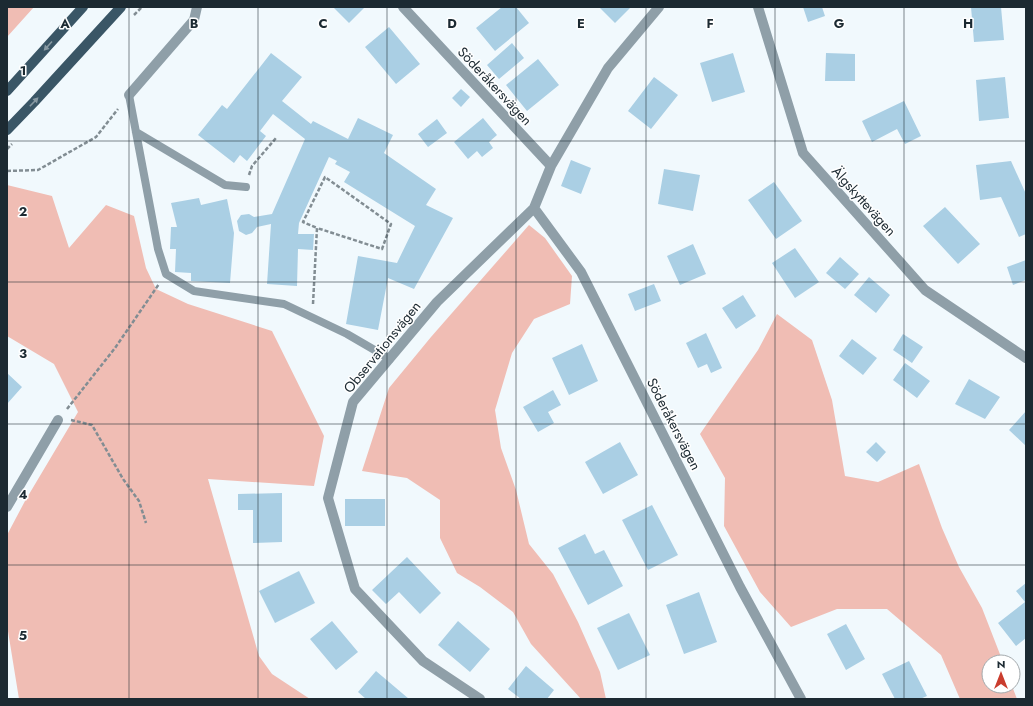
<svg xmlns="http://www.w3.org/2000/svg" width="1033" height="706" font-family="Jost,sans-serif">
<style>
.green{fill:#f0bdb4}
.building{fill:#aacfe4}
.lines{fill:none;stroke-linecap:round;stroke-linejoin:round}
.path{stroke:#828d93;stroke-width:2.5;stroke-dasharray:4 2;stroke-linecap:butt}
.service{stroke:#8f9fa8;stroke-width:8}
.minor{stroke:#8f9fa8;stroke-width:10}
.primary{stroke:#3a5666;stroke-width:10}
.oneway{fill:#899aa3}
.grid{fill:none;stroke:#1c2a32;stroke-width:1;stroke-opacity:0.55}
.labels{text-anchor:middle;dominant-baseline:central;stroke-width:3;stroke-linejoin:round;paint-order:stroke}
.street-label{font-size:14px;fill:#1c2a32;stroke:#fff}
.grid-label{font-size:13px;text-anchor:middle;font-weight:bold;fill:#1c2a32;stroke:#fff;stroke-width:3;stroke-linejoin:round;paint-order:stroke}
</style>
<rect width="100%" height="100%" fill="#f1f9fd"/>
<path class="green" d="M7,7H34L7,37Z
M7,185L52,196L69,248L106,205L134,216L146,268L156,289L188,304L272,331L324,436L314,486L208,479L259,656L272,674L310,699H19L7,625V535L25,501L78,412L54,364L7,336Z
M529,225L545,238L572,276L570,304L534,319L512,353L495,410L501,448L516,490L529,544L553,574L578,622L600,672L606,699H581L531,644L513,612L480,587L457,573L440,538V500L407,478L362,471L389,388L431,337Z
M777,314L812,340L832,400L845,476L878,482L919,464L942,528L959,567L982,608L1003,662H989V686H1012L1017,699H960L941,655L887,609H837L791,627L760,592L724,526L725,478L700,434L758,350Z"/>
<path class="building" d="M333,7H365L349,23Z
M502,7H516L529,23L495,51L476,28Z
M599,7H631L615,23Z
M803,7H822L825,16L808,22Z
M971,7H1001L1004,40L974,42Z
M389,27L420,64L396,84L365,47Z
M512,43L524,58L499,79L487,65Z
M271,53L302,77L282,101L311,124L313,121L348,139L358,118L393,135L384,153L436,189L426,205L453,218L414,289L388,278L378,330L346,324L358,256L397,263L415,226L344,182L350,172L335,164L337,161L329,157L299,223L298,234H314L313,250L298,249L297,286L267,284L271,224L257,227L252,233L246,235L239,231L237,221L241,215L249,214L254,217L272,214L305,139L273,114L260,131L266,136L247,161L240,155L234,163L198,135L222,105L227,109Z
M733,53L745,92L712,102L700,63Z
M826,53L855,54V81H825Z
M538,59L559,85L527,111L506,85Z
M654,77L678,95L651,129L628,111Z
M1005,77L1009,118L979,121L976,80Z
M461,89L470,97L461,107L452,98Z
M904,101L921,136L905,144L897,129L872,142L862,121Z
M483,118L497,135L489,142L493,148L482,157L477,151L468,159L454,142Z
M437,119L447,133L428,147L418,134Z
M571,160L591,168L581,194L561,186Z
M1011,161L1026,194V234L1019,237L1001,197L980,200L976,165Z
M664,169L700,175L693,211L658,204Z
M774,182L802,221L776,239L748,200Z
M199,198L201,205L227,199L234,233L230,283L191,281V273L175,272L176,249H170L171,227H177L171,203Z
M945,207L980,244L958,264L923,226Z
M693,244L706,274L680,285L667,256Z
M795,248L819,282L795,298L772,263Z
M840,257L859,274L845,289L826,273Z
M1026,260V280L1013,285L1007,267Z
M869,277L890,295L876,313L854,295Z
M654,284L661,301L635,311L628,294Z
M743,295L756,316L736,329L722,308Z
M706,333L722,368L711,373L707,364L698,368L686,343Z
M903,334L923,347L912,363L893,350Z
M852,339L877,358L863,375L839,356Z
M582,344L598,381L569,395L552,358Z
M905,363L930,381L917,398L893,380Z
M7,373L22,387L7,404Z
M969,379L1000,397L985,419L955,404Z
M553,390L561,405L548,412L554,423L538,432L523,407Z
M1026,411V446L1009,430Z
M620,442L638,475L603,494L585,462Z
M876,442L886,452L877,462L866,452Z
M282,493V542L253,543V510H238V494Z
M345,499H385V526H345Z
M652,505L678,555L648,570L622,520Z
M585,534L595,554L604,550L623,586L588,605L558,548Z
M407,557L441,593L420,614L399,592L386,604L372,590Z
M299,571L315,603L275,623L259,591Z
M1026,583V638L1016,646L998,623L1025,602L1016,591Z
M699,592L717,642L684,654L666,605Z
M629,613L650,655L618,670L597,628Z
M332,621L358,652L336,670L310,639Z
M458,621L490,649L470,672L438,645Z
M846,624L865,659L846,670L827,634Z
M909,661L927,696L920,699H895L882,674Z
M526,666L554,690L547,699H521L508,689Z
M376,671L409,699H366L358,692Z"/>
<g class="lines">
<path class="path" d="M134,15L142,7
M7,149L12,144
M7,171L38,170L96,137L118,109
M249,175L252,166L276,138
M313,304L317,228L382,249L391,224L325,177L303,222L317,228
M67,409L115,348L159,284
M71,420L92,425L123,479L139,501L146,523"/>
<path class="service" d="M129,95L158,249L166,274L194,291L284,304L347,334L390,359
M136,132L225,185L246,187"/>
<path class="minor" d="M403,7L551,166
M659,7L608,68L551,166L534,208L581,272L740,587L801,699
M758,7L803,153L925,290L1026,358
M129,95L194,20L197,7
M7,507L58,420
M480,699L423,661L355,589L328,498L353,402L437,302L534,208"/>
<path class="primary" d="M7,91L83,7
M7,130L34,102L121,7"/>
</g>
<defs><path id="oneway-solid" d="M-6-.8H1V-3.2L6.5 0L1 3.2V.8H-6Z"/></defs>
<g class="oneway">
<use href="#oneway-solid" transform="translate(48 46) rotate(132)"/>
<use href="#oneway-solid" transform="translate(34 102) rotate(-46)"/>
</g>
<path class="grid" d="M129,7V699M258,7V699M387,7V699M516,7V699M646,7V699M775,7V699M904,7V699M7,141H1026M7,282H1026M7,424H1026M7,565H1026"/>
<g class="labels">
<g class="street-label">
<text transform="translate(495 86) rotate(47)">Söderåkersvägen</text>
<text transform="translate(864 201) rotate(48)">Älgskyttevägen</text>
<text transform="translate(382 347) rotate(-51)">Observationsvägen</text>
<text transform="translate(674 424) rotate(63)">Söderåkersvägen</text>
</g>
</g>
<g class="grid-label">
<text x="65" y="28">A</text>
<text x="194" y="28">B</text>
<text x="323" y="28">C</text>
<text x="452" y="28">D</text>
<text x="581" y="28">E</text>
<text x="710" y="28">F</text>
<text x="839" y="28">G</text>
<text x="968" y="28">H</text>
<text x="23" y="75">1</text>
<text x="23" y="216">2</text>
<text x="23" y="358">3</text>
<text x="23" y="499">4</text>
<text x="23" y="640">5</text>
</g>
<rect width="1033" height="706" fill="none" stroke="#1c2a32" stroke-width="16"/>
<g transform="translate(1001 674)"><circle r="19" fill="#ffffff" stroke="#a4aaad"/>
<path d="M0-3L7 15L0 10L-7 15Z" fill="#ca3d2e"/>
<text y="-6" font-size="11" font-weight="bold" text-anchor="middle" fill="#1c2a32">N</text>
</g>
</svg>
